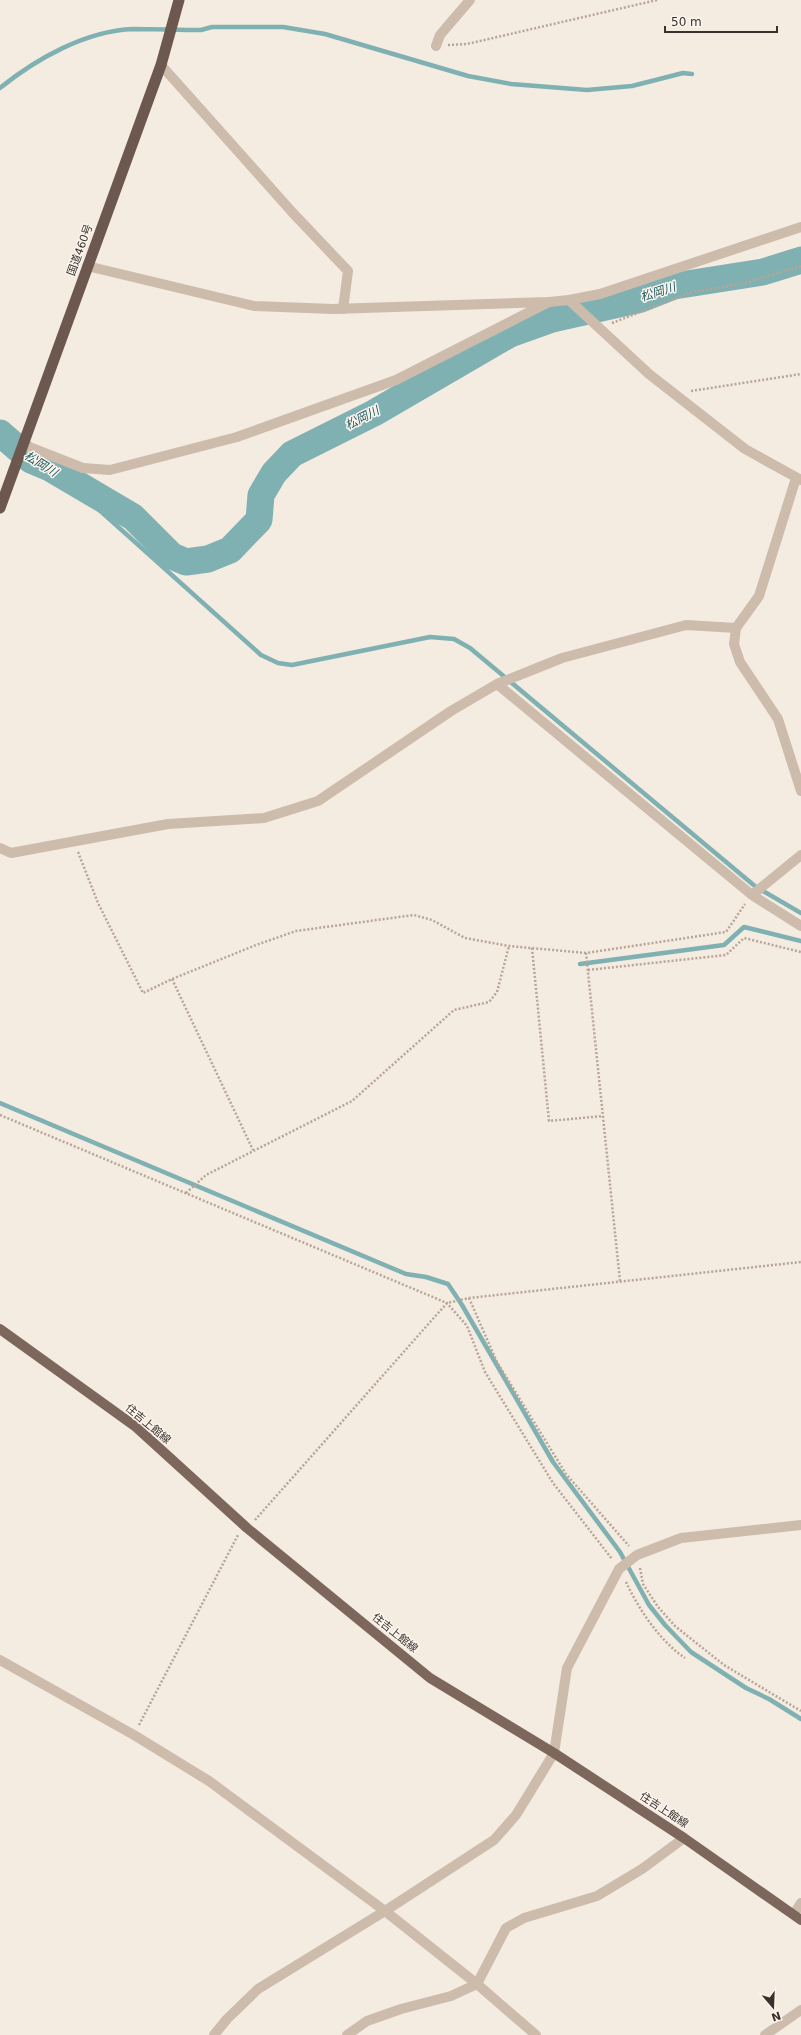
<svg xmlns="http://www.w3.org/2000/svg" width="801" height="2035" font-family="'DejaVu Sans','Noto Sans JP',sans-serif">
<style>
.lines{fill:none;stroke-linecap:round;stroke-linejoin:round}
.stream{stroke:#7fb0b2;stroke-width:4.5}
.river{stroke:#7fb0b2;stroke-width:27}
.path{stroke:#b9a596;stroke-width:2.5;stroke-dasharray:2 2;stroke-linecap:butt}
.minor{stroke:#cdbbac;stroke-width:10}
.tertiary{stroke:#cdbbac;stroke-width:10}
.primary{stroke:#7d675c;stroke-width:10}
.trunk{stroke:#6c584f;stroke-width:11}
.labels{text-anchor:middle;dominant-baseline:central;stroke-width:3;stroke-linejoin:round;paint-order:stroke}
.street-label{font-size:11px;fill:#3b302b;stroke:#fbf5ee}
.water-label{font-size:12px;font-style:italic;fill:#1f5a5e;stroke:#fbf5ee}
</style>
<rect width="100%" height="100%" fill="#f4ebe1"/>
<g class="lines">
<path class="stream" d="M0,88C36,59 85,31 133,29C156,29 178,30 201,30L212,27H283L325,34L468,76L511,84L587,90L632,86L683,73L692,74
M77,483L96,507L261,655L278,663L292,665L430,637L454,639L470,648L756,887L801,913
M580,964L724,945L744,927L801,941
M0,1103L406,1274L426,1277L448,1284L462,1305L553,1462L620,1552L649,1605L665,1625L691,1652L746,1688L769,1699L801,1719"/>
<path class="river" d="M0,433L31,460L50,468L133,517L172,556L186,562L208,559L230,550L259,520L261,495L274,473L292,454L374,413L510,334L552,319L641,299L674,286L763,272L801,260"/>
<path class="path" d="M448,45L467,44L657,0
M612,323L692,292L742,284L801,266
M691,391L801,374
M78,852L98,903L143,993L172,979L256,945L296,931L414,915L432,920L465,938L509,946L586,953
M532,948L549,1121L603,1116
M588,970L726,955L744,938L801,952
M172,979L253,1150
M0,1115L447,1303L467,1326L485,1372L553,1483L612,1559
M186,1193L206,1175L352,1101L454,1010L489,1002L497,992L509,946
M620,1281L586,953L726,932L745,904
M469,1298L497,1362L566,1474L629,1546
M255,1520L447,1303L469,1298L801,1262
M640,1568L643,1584L658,1607L675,1626L724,1665L801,1711
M626,1582C639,1610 660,1641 685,1658
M139,1725L238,1535"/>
<path class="minor" d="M436,46L440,35L470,0
M161,65L292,212L348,271L343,309
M569,300L649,374L745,449L801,480
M24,445L83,468L110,470L237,437L396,380L549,302
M736,628L734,644L740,662L778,719L801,791
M497,684L752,895L801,926
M0,848L11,853L168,824L264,818L318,801L451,711L497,684L562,658L686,625L736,628L759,596L796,478
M752,895L801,855
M0,1660L134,1735L209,1781L385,1911L477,1984L536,2035
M794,1914L801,1903
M214,2035L227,2019L258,1989L385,1911L494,1840L516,1815L554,1753L567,1668L619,1569L637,1555L681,1538L801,1525
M347,2035L367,2021L401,2009L451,1996L477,1984L506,1928L524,1918L597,1896L642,1869L684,1838
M765,2035L801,2010"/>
<path class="tertiary" d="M87,266L254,306L333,309L549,302L569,300L600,294L801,227"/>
<path class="primary" d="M0,1329L136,1427L247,1528L430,1678L554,1753L684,1838L801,1920"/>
<path class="trunk" d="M0,508L161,65L179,0"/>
</g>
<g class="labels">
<g class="street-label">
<text transform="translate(80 250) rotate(-70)">国道460号</text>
<text transform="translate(148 1424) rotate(40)">住吉上館線</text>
<text transform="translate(395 1633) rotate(39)">住吉上館線</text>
<text transform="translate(664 1810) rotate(33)">住吉上館線</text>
</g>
<g class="water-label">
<text transform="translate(658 292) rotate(-18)">松岡川</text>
<text transform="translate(362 418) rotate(-27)">松岡川</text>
<text transform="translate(41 464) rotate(32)">松岡川</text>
</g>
</g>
<g transform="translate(773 2007) rotate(161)" stroke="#fbf5ee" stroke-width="3" paint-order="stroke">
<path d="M0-3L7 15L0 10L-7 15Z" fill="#3b302b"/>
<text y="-6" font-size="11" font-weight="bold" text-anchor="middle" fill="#3b302b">N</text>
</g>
<path d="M665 26v6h112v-6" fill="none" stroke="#3b302b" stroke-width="2"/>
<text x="671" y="26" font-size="12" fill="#3b302b" stroke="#fbf5ee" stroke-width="3" paint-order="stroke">50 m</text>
</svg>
